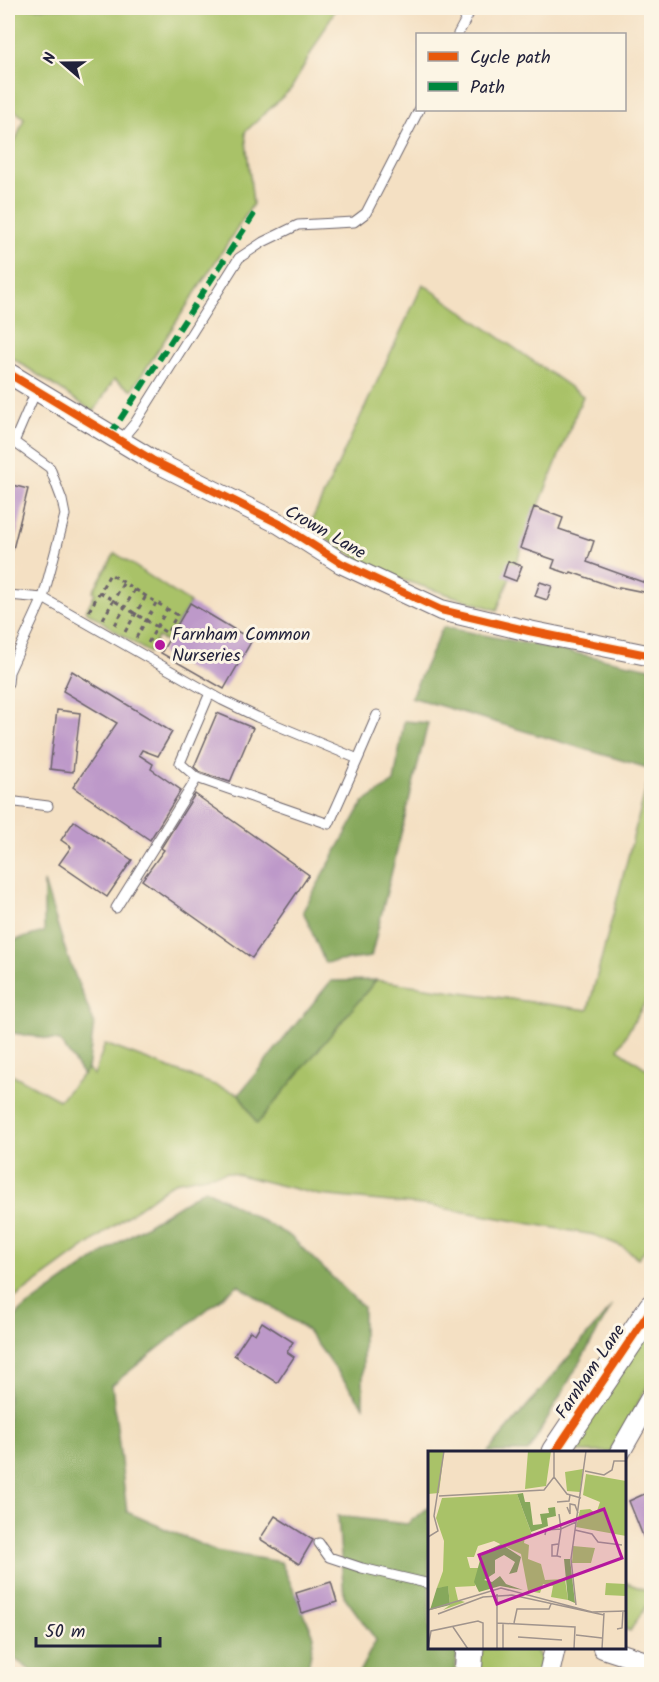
<svg xmlns="http://www.w3.org/2000/svg" width="659" height="1682" font-family="Kalam,sans-serif">
<style>
.green{fill:#a9c268;stroke:#667252;stroke-width:1.5}
.forest{fill:#86a85c;stroke:#54654c;stroke-width:1.5}
.building{fill:#bd99c9}
.lines{fill:none;stroke-linecap:round;stroke-linejoin:round}
.lane-casing{stroke:#6c646b;stroke-width:11}
.street-casing{stroke:#6c646b;stroke-width:22}
.secondary-casing{stroke:#6c646b;stroke-width:29}
.path{stroke:#6c646b;stroke-width:3;stroke-dasharray:4.5 4.5;stroke-linecap:butt}
.lane{stroke:#fff;stroke-width:9}
.street{stroke:#fff;stroke-width:20}
.secondary{stroke:#fff;stroke-width:27}
.quiet{stroke:#00873e;stroke-width:6;stroke-dasharray:12 6;stroke-linecap:butt}
.cycleway-casing{stroke:#fcf5e5;stroke-width:11}
.cycleway{stroke:#e8590c;stroke-width:8}
.poi-dot{fill:#b5179e;stroke:#fcf5e5;stroke-width:2}
.labels{text-anchor:middle;dominant-baseline:central;stroke-width:6;stroke-linejoin:round;paint-order:stroke}
.street-label{font-size:18px;fill:#22223b;stroke:#fcf5e5}
.poi-label{font-size:18px;fill:#22223b;stroke:#fcf5e5;text-anchor:start}
.inset-road{fill:none;stroke:#a0948d;stroke-width:1.5}
.view{fill:#b5179e;fill-opacity:0.15;stroke:#b5179e;stroke-width:3}
.inset-edge{fill:none;stroke:#22223b;stroke-width:3}
</style>
<rect width="100%" height="100%" fill="#fcf5e5"/>
<filter id="ink" filterUnits="userSpaceOnUse"><feTurbulence type="fractalNoise" baseFrequency=".0167" numOctaves="2"/><feDisplacementMap in="SourceGraphic" scale="12" xChannelSelector="R" yChannelSelector="G"/><feConvolveMatrix kernelMatrix="1 2 1 2 8 2 1 2 1" color-interpolation-filters="sRGB"/></filter>
<filter id="wash" filterUnits="userSpaceOnUse"><feTurbulence type="fractalNoise" baseFrequency=".008" numOctaves="4" result="noise"/><feDisplacementMap in="SourceGraphic" scale="24" xChannelSelector="R" yChannelSelector="G"/><feGaussianBlur stdDeviation="1.35" result="paint"/><feColorMatrix in="noise" values="0 0 0 0 0 0 0 0 0 0 0 0 0 0 0 0 0 1.4 0 .05"/><feComposite in="paint" operator="in"/></filter>
<g filter="url(#wash)">
<rect width="100%" height="100%" fill="#f4e0c3"/>
<path class="green" d="M8,8H336L291,89L245,132L253,204L132,390L114,379L94,412L8,355V144L16,140L24,118L8,105Z
M423,284L583,396L497,610L384,574L308,528Z
M115,553L190,603L167,642L158,637L149,653L86,611L95,593L93,591Z
M651,769V992L618,1049L651,1072V1243L638,1258L621,1246L594,1235L431,1206L319,1195L227,1172L174,1182L8,1303V1072L59,1100L88,1069L94,1075L105,1044L239,1094L257,1123L376,980L588,1010Z
M651,1325V1379L612,1452H561Z
M624,1582L651,1592V1598L630,1631L625,1629Z
M477,1648H535C540,1656 544,1664 542,1674H474Z"/>
<path class="forest" d="M443,627L651,668V769L411,697Z
M404,721L428,723L371,957L325,963L303,911L363,803L394,782Z
M44,882L67,955L94,1023L88,1069L83,1075L60,1041L8,1032V942L44,932Z
M376,980L257,1124L239,1094L331,981Z
M205,1189L290,1236L363,1307V1406L306,1329L238,1285L112,1385L127,1512L216,1551L281,1562L314,1636L307,1674H36L8,1654V1324L22,1310L121,1241Z
M612,1306L528,1452H488Z
M429,1507L430,1648H458L455,1674H358L376,1640L344,1596L338,1516L407,1524Z"/>
<g id="blocks">
<path class="building" d="M8,484L28,489L12,553L8,552Z
M534,507L563,518L559,529L594,541L587,562L651,585L649,593L619,587V589L571,572L570,574L552,568L555,560L520,548Z
M508,561L522,566L516,581L503,576Z
M540,582L552,586L547,600L535,596Z
M190,603L252,640L224,689L161,653Z
M72,671L172,732L158,756L142,750L139,755L153,764L151,769L181,790L150,840L73,787L117,723L63,691Z
M57,710L80,713L73,772L50,769Z
M217,713L253,728L230,782L200,772L194,767Z
M195,794L309,875L252,958L142,880L164,850L161,848Z
M74,821L132,860L107,897L59,864L71,847L61,840Z
M262,1322L293,1342L287,1352L294,1357L277,1383L234,1355L250,1331L255,1334Z
M651,1491V1556L629,1501Z
M275,1516L313,1540L299,1564L260,1539Z
M331,1582L337,1602L302,1613L296,1593Z"/>
</g>
</g>
<g filter="url(#ink)">
<use href="#blocks" fill-opacity="0" stroke="#6c646b" stroke-width="1.5"/>
<g class="lines">
<defs>
<path id="lane" d="M458,34L472,8
M120,441L135,423L239,258L263,242L298,225L354,222L366,213L419,110
M8,595L43,598L65,515L62,500L50,468L14,442L36,391
M8,683L9,672L43,598L222,700L257,717L358,759L377,715
M210,693L180,763L197,778L329,824L358,759
M8,801L48,806
M116,908L197,778
M319,1543L329,1557L362,1568L430,1584"/>
<path id="street" d="M8,373L152,460L280,524L341,563L441,610L529,631L652,656
M620,1452L652,1396
M603,1648L652,1664
M549,1674L555,1648"/>
<path id="secondary" d="M555,1452L652,1308
M468,1674L470,1648"/>
</defs>
<use href="#lane" class="lane-casing"/>
<use href="#street" class="street-casing"/>
<use href="#secondary" class="secondary-casing"/>
<path class="path" d="M89,611L110,574L177,615L167,633L100,592
M103,619L124,582
M115,625L135,589
M125,632L146,596
M136,638L156,603
M148,643L167,609"/>
<use href="#lane" class="lane"/>
<use href="#street" class="street"/>
<use href="#secondary" class="secondary"/>
<path class="quiet" d="M110,435L256,211"/>
<defs>
<path id="cycleway" d="M8,373L152,460L280,524L341,563L441,610L529,631L652,656
M555,1452L652,1308"/>
</defs>
<use href="#cycleway" class="cycleway-casing"/>
<use href="#cycleway" class="cycleway"/>
</g>
</g>
<circle class="poi-dot" cx="160" cy="645" r="6"/>
<g class="labels">
<g class="street-label">
<text transform="translate(325 533) rotate(30)">Crown Lane</text>
<text transform="translate(591 1372) rotate(-56)">Farnham Lane</text>
</g>
<g class="poi-label">
<text x="172" y="635">Farnham Common<tspan x="172" dy="21">Nurseries</tspan></text>
</g>
</g>
<g transform="translate(428 1451)">
<rect width="198" height="198" fill="#f4e0c3"/>
<path d="M0,0H16L11,42L0,43ZM100,0H123L118,35L97,38ZM155,18L152,41L139,40L137,21ZM158,23L198,30V85L148,76L152,59L162,58L168,63L172,51L155,44ZM89,43L104,84L97,86L96,92L101,94L100,108L113,113L117,129L137,128L140,149L123,146L125,135L115,133L112,142L100,140L93,103L66,90L50,95L46,106H39L42,117H51L47,135L27,136L30,149L37,151L15,159L22,154L20,136L9,137L15,120L16,90L8,67L14,47ZM145,95L167,97L163,112H144ZM178,132L198,133V145L177,144Z" fill="#a9c268"/>
<path d="M95,42L97,51H102L105,74L114,73L112,63L121,62L120,57L127,56L128,65L119,67L120,75L103,81L89,43ZM73,93L93,106L89,121L81,123L87,111L76,104L67,109V122L56,129L64,131L72,125L78,133L95,139L72,135L51,141L46,131L54,102ZM136,108H142L147,152L140,149ZM11,130L9,137L20,135L22,154L2,159Z" fill="#86a85c"/>
<path class="inset-road" d="M126,0V26L139,43L153,47M157,20L176,24L184,19L186,10H198M11,45L116,39L126,26M129,51L141,50L142,44M139,56L142,63V53L147,54L150,62M131,63L133,78L148,71M147,79L164,83L170,91L194,94M117,84L118,79L133,78L129,105L133,106M0,86L10,80L6,65L16,0M129,105H124V94L130,93M148,154L143,108L158,0M0,159L73,137L164,161L198,160M10,163L55,146L84,144L176,164M69,172L147,176L146,198M86,172L89,158H121L123,153M25,176L40,198M189,178L194,177L195,160M148,184L174,187M90,186L134,189M0,197L3,180L50,170L55,172V198M69,198V143M75,198V172M174,198L176,162"/>
<path class="view" d="M176,58L194,107L69,153L51,104Z"/>
<rect width="198" height="198" class="inset-edge"/>
</g>
<rect width="659" height="1682" fill="none" stroke="#fcf5e5" stroke-width="30"/>
<rect x="416" y="33" width="210" height="78" fill="#fcf5e5" stroke="#a5a1a1" stroke-width="1.5"/>
<rect x="428" y="52" width="30" height="9" fill="#e8590c" stroke="#a5a1a1" stroke-width="1.5"/>
<text x="470" y="63" font-size="18" fill="#22223b">Cycle path</text>
<rect x="428" y="82" width="30" height="9" fill="#00873e" stroke="#a5a1a1" stroke-width="1.5"/>
<text x="470" y="93" font-size="18" fill="#22223b">Path</text>
<g transform="translate(63 63) rotate(290)" stroke="#fcf5e5" stroke-width="4.5" paint-order="stroke">
<path d="M0-4.5L10 22L0 15L-10 22Z" fill="#22223b"/>
<text y="-9" font-size="16" font-weight="bold" text-anchor="middle" fill="#22223b">N</text>
</g>
<path d="M36 1637v9h124v-9" fill="none" stroke="#22223b" stroke-width="3"/>
<text x="45" y="1637" font-size="18" fill="#22223b" stroke="#fcf5e5" stroke-width="4.5" paint-order="stroke">50 m</text>
</svg>
